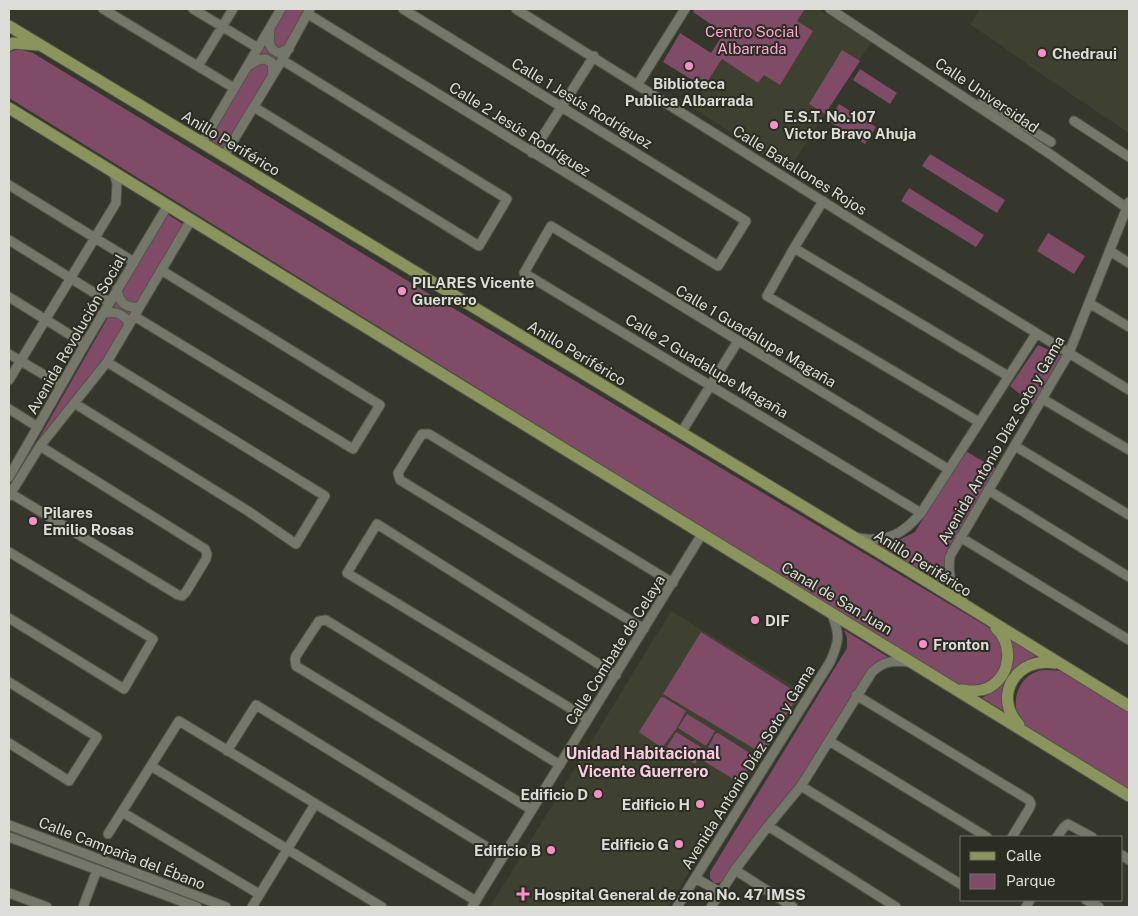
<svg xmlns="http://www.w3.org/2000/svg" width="1138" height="916" font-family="'Public Sans',sans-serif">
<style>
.built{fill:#3e4130}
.green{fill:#7f4b67}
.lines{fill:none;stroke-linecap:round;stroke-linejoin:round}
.minor-casing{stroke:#52544b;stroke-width:11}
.major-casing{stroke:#52544b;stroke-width:13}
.minor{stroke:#75776b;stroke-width:9}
.major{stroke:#8c945e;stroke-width:11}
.poi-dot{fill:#f98fc9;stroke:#2b2d23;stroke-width:2}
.labels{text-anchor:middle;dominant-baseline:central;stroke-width:4;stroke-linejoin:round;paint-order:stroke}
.park-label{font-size:15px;fill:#ffa5d5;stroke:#2b2d23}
.poi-label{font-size:15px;font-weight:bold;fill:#dcddd7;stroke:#2b2d23;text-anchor:start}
.street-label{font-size:15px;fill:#dcddd7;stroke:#2b2d23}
.neighbourhood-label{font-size:16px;font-weight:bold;fill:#fbcce3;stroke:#2b2d23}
</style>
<rect width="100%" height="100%" fill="#35372d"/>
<path class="built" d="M805,9H818L871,42L788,171L692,107L722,59L758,83Z
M980,9H1129V133L1053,82L970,24Z
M671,611L803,692L667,907H490Z"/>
<path class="green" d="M286,9H314L311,17L229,153L209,141Z
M695,9H805L797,21L813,31L780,85L764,75L758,83L722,59L704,87L663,62L680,33L711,53L724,33L693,12Z
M19,49L33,53L426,292L993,630L1000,637L1006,661L990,685L960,687L9,98V52Z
M842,50L860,61L825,114L809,104Z
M860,69L897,93L890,104L853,80Z
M839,104L876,127L865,144L828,121Z
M930,154L1005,200L997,213L922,166Z
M909,188L984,235L976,247L901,201Z
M167,214L186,226L107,360L27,459Z
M1048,233L1085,256L1074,274L1037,251Z
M1038,345L1064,357L1035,406L1010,386Z
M964,450L996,469L946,552L945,571L950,590L876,545L897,541L915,532Z
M844,630L888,657L874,665L802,783L725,881L719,883H714L710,878V872L847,648V638Z
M701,632L799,694L763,754L663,694Z
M1012,639L1036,656C1010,666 1002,686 1005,712L982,698L990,693L1012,649Z
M1047,670L1063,671L1129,713V789L1030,730C1026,727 1022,723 1019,718C1011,702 1018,678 1036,672C1039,670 1044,670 1047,670Z
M661,697L665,698L686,711L676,729L662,748L639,732Z
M687,714L715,731L706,746L678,728Z
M676,732L704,749L695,764L667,747Z
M718,733L756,757L755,760L740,782H738L702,760L715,734Z"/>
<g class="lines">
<defs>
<path id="minor" d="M103,9L234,88
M193,9L258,48
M516,9L867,229L1129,390
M830,9L1047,152L1127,208
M308,14L718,266L746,221L403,9
M270,29C269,40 267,49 279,53L289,49
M198,66L233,9
M248,66C256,61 264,55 272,63L273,75
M638,84L685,9
M983,99L1017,121
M254,107L479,246L507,199L282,60
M1074,121L1129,157
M1012,129L1017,121L1051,142
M202,143L281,9
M532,153L594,56
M224,156L282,60L310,9
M9,185L134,262
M823,201L794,248L767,296L979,422
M9,240L109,302
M794,248L1008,376
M1110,251L1129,263
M117,289C119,302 126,310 140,306
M9,297L85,344
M1089,303L1129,327
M102,314C113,311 120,312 128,321V327
M134,316L353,449L380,405L161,270
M9,354L61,385
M9,380L116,203L117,183L113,171
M1043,399L1129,450
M74,403L248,511L296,544L325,496L107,362
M9,409L38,427
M681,433L738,341
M1015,446L1129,515
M9,477L85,344L168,205
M988,490L1129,577
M10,493L178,595L182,596L186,592L206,559L207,554L205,549L40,446
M9,496L40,446L107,362L191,220
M921,513L524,273L551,226L948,469
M960,537L1129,640
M859,538C887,543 903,534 921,513L1036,334
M9,552L153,639L124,689L9,618
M964,603C952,586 947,578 950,556L1069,353L1129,202
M644,629L400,480L398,473L420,437L422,434H429L673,583
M9,682L97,737L69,781L9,743
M856,695L1029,800L1031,804L1029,809L1012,837
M588,719L347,573L377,524L616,675
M829,741L987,837
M227,751L256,705L503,857
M151,766L382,907
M801,786L962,885
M532,810L296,666L295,659L296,656L319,621L326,620L560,765
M122,812L259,894
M9,825L226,907
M768,826L896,907
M108,834L179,721L476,901
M9,837L197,907
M1057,837L1064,827L1068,824L1092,837
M1122,855L1129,860
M735,870L793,907
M695,878L720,892
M9,893L47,907
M1086,900L1099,907
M83,907L97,870
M252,907L315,804
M472,907L702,534
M677,907L830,662C840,640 840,634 831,612
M711,907L735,870L768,826L801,786L872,672C885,660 892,661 910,662
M1026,907L1030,900"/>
<path id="major" d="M9,26L905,568L1129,706
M9,45L13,43L38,45
M9,108L1129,796
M961,690C970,691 979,692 988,688C1011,676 1014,645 996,628
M1019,725C992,697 1016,656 1055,663"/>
</defs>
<use href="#minor" class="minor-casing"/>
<use href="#major" class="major-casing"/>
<use href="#minor" class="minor"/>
<use href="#major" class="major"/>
</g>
<g class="poi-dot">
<circle cx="1042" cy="53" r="5"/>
<circle cx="689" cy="66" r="5"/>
<circle cx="774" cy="125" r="5"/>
<circle cx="402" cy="291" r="5"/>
<circle cx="33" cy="521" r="5"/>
<circle cx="755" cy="620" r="5"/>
<circle cx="923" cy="644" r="5"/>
<circle cx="598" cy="794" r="5"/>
<circle cx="700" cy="804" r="5"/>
<circle cx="679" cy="844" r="5"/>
<circle cx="551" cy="850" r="5"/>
<path d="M520.5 886.5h5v5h5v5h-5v5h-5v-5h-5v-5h5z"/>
</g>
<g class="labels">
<g class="park-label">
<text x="752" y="31">Centro Social<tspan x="752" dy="17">Albarrada</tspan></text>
</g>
<g class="poi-label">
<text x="1052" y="53">Chedraui</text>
<text x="689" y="83" text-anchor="middle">Biblioteca<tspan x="689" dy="17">Publica Albarrada</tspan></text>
<text x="784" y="116">E.S.T. No.107<tspan x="784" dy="17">Victor Bravo Ahuja</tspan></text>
<text x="412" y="282">PILARES Vicente<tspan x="412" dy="17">Guerrero</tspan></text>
<text x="43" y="512">Pilares<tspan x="43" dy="17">Emilio Rosas</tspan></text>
<text x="765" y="620">DIF</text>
<text x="933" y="644">Fronton</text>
<text x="588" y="794" text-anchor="end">Edificio D</text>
<text x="690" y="804" text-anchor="end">Edificio H</text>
<text x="669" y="844" text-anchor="end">Edificio G</text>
<text x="541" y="850" text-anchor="end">Edificio B</text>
<text x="534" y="894">Hospital General de zona No. 47 IMSS</text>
</g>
<g class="street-label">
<text transform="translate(987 95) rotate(34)">Calle Universidad</text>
<text transform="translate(582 103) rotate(31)">Calle 1 Jesús Rodríguez</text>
<text transform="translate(520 129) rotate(32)">Calle 2 Jesús Rodríguez</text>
<text transform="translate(231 143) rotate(31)">Anillo Periférico</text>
<text transform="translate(800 170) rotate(32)">Calle Batallones Rojos</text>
<text transform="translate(76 334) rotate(-60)">Avenida Revolución Social</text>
<text transform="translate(756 336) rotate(31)">Calle 1 Guadalupe Magaña</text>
<text transform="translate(577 353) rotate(31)">Anillo Periférico</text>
<text transform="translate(707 366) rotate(31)">Calle 2 Guadalupe Magaña</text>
<text transform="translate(1001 440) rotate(-60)">Avenida Antonio Díaz Soto y Gama</text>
<text transform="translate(923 563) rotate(32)">Anillo Periférico</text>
<text transform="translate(837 598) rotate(31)">Canal de San Juan</text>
<text transform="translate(615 650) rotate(-58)">Calle Combate de Celaya</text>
<text transform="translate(748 767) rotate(-58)">Avenida Antonio Díaz Soto y Gama</text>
<text transform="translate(122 853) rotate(21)">Calle Campaña del Ébano</text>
</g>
<g class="neighbourhood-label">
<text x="643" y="753">Unidad Habitacional<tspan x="643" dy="18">Vicente Guerrero</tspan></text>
</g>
</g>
<rect width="1138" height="916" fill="none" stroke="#dcddd7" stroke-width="20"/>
<rect x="960" y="836" width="162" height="65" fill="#2b2d23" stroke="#72736b"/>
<rect x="970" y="852" width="25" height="8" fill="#8c945e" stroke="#72736b"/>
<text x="1006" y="861" font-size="15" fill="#dcddd7">Calle</text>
<rect x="970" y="874" width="25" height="15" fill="#7f4b67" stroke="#72736b"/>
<text x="1006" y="886" font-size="15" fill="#dcddd7">Parque</text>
</svg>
